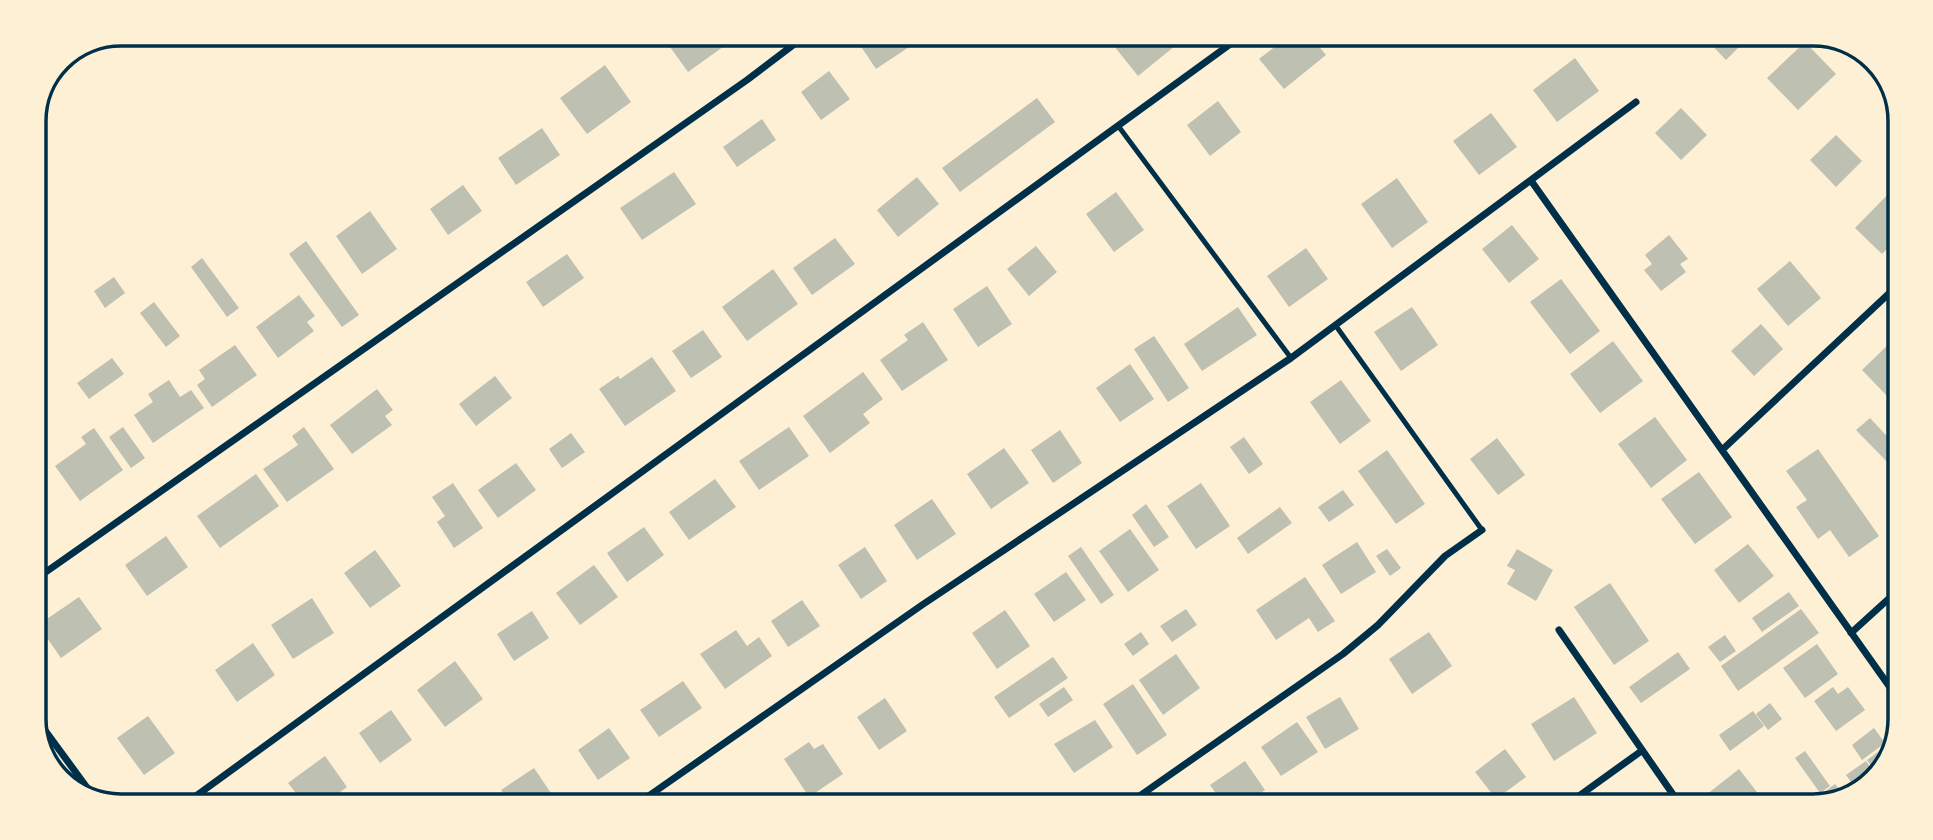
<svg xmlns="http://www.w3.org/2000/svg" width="1933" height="840" font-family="'Exo 2',sans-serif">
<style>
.building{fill:#bec0b2}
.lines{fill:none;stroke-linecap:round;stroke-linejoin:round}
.service{stroke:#003049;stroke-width:5}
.minor{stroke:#003049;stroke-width:7}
.rim{fill:none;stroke:#003049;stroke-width:3.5}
</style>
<rect width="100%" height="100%" fill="#fdf0d5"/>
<path class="building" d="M672,35L731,36L734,39L688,72L665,40Z
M859,36H906L912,45L876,69L856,39Z
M1116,37H1186L1138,76L1110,41Z
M1286,38H1312L1326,55L1284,89L1259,59Z
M1706,39H1747L1726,60Z
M1805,42L1836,74L1798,110L1767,78Z
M1575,58L1599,91L1557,122L1533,90Z
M605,65L631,102L587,134L560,98Z
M829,71L850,99L821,120L801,92Z
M1037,98L1055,122L960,192L942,168Z
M1218,101L1241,132L1210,156L1187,125Z
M1681,108L1707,135L1681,160L1655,133Z
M1491,113L1517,147L1479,175L1453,141Z
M762,119L776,140L737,167L723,147Z
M542,128L560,155L516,185L498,158Z
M1836,135L1862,161L1836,187L1810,160Z
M674,172L696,204L642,240L620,208Z
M917,177L939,204L898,237L877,210Z
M1397,178L1428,222L1392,248L1361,204Z
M1899,183L1898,238L1882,254L1855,228Z
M463,185L482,211L448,235L430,209Z
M1116,192L1144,230L1114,252L1086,214Z
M370,211L397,249L362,274L336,236Z
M1512,225L1539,259L1509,283L1482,249Z
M1669,235L1688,259L1680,264L1686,272L1661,291L1644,270L1652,264L1645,255Z
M835,238L855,264L812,295L793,268Z
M306,241L359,315L342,327L289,254Z
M1036,246L1057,272L1029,296L1007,269Z
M1306,248L1328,279L1289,307L1267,276Z
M567,254L584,278L543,307L526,282Z
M202,258L239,308L227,317L191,267Z
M1790,261L1821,298L1788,326L1757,289Z
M773,269L798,304L747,341L722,307Z
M114,277L125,293L105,308L94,291Z
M1561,279L1600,331L1570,354L1530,302Z
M987,286L1012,324L978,347L953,309Z
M299,295L315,316L307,322L314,331L278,358L256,327Z
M154,302L180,336L166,347L140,313Z
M1238,307L1257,335L1202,371L1184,344Z
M1412,307L1438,345L1401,371L1374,332Z
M923,322L948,360L902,391L880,360L908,340L904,335Z
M1761,324L1783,349L1754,376L1731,351Z
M703,330L722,357L691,378L672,351Z
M1154,336L1189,388L1168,402L1134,349Z
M1894,339L1897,342V394L1891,400L1862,370Z
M1613,341L1643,381L1600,413L1570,374Z
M235,345L257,375L212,407L197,385L205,379L199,370Z
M652,357L676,391L625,426L599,389L618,376L620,379Z
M112,358L124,374L89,399L77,383Z
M1130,364L1154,399L1120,422L1096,388Z
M863,372L883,399L863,414L870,423L830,453L803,416Z
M495,376L512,398L476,426L459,404Z
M169,380L180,397L191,390L204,408L153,443L134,415L153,402L148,394Z
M1341,380L1371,421L1340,444L1310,402Z
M377,389L393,410L385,416L392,425L352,454L330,425Z
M1655,417L1687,460L1651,488L1618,444Z
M1870,418L1896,446V471L1856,430Z
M123,427L145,458L131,468L109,437Z
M304,427L334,469L287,502L263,469L298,445L292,436Z
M789,427L809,456L759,490L739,461Z
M94,428L123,470L80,501L55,466L86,444L81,437Z
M1060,430L1082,463L1053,483L1031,450Z
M571,433L585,452L562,468L549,449Z
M1244,437L1263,464L1249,474L1230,447Z
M1497,438L1525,475L1498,495L1470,459Z
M1004,448L1029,483L991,509L967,474Z
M1818,449L1879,536L1849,557L1830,530L1818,539L1796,507L1807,500L1786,471Z
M1387,450L1425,504L1396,524L1358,471Z
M516,463L536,490L498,518L478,490Z
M1699,472L1732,517L1695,544L1661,499Z
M256,474L279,506L220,548L197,516Z
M715,479L736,507L689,540L669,512Z
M453,483L483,528L454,548L437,522L445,516L432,497Z
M1201,483L1230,526L1196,549L1167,506Z
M1343,490L1354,505L1329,522L1318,507Z
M932,499L956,534L917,560L894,525Z
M1146,504L1169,537L1154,547L1132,515Z
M1280,507L1292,523L1248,554L1237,538Z
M644,527L664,555L627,582L607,553Z
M1130,529L1159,570L1128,592L1099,551Z
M166,536L188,567L147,596L125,565Z
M1357,542L1376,572L1341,594L1322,565Z
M1748,544L1774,576L1739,603L1714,570Z
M865,547L887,581L861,599L838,565Z
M1081,547L1114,595L1101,604L1068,556Z
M1387,549L1401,568L1390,576L1376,556Z
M1517,549L1553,570L1536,601L1507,584L1515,570L1507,566Z
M375,550L401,586L370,608L344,573Z
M594,565L618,597L580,625L556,593Z
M1066,572L1086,600L1054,622L1034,594Z
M1305,577L1335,621L1318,632L1309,618L1276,640L1256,610Z
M1610,583L1649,641L1614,665L1574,607Z
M1789,592L1799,606L1762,632L1752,618Z
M79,597L102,629L61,658L38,625Z
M312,598L334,633L293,659L271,625Z
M802,600L820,626L788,647L771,621Z
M1186,609L1197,625L1172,642L1160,626Z
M1801,609L1819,633L1738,691L1721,666Z
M1005,610L1030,646L997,669L972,633Z
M532,611L549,638L514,661L497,634Z
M736,630L747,646L759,637L772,656L725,689L700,654Z
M1141,632L1149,644L1133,656L1124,644Z
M1429,632L1452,666L1412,694L1389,659Z
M1725,635L1736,651L1720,662L1708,647Z
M253,643L275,675L237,702L215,670Z
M1817,644L1838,674L1805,698L1783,668Z
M1678,652L1690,669L1641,703L1629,687Z
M1176,654L1200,688L1163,715L1139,680Z
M1053,657L1068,678L1009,718L994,697Z
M455,661L483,699L445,727L417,690Z
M683,681L702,708L659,737L640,710Z
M1133,684L1167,735L1137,755L1103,704Z
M1064,687L1073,700L1048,717L1039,704Z
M1833,687L1838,694L1848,687L1865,710L1836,731L1814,701Z
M1340,697L1359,729L1325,749L1306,717Z
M1574,697L1597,733L1554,761L1531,724Z
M885,698L907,731L879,750L857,717Z
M1770,703L1782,719L1768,730L1756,714Z
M391,710L412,740L380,763L359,733Z
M1753,711L1764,726L1730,751L1719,735Z
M148,716L175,753L144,775L117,738Z
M1095,720L1113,747L1074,773L1054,744Z
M1297,722L1318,752L1281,776L1261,747Z
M609,728L630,758L598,780L578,750Z
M1874,728L1885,743L1862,760L1852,745Z
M1893,741V753L1874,770L1867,760Z
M809,742L814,749L823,744L843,774L809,797L784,759Z
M1505,749L1526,777L1496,799L1475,772Z
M1805,751L1830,786L1820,793L1795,758Z
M325,756L347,787L328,801H302L288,783Z
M1245,761L1265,790L1243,805H1224L1210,785Z
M1866,761L1874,772L1854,786L1846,775Z
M534,768L557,802H509L501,790Z
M1739,769L1764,801L1756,807L1714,806L1706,795Z
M1835,784L1843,794L1820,805L1816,798Z"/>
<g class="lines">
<path class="service" d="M1119,127L1291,358
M1336,326L1482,530"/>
<path class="minor" d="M1532,182L1894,693
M1722,450L1898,285
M33,581L747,80L805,36
M1559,630L1681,806
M1851,633L1895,593
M33,714L96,800
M189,801L1240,37
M640,802L922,605L1291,358L1636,102
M1128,804L1343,654L1378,625L1445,556L1482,530
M1565,806L1640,752"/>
</g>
<path d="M0 0H1933V840H0ZM121 46H1813A75 75 0 0 1 1888 121V719A75 75 0 0 1 1813 794H121A75 75 0 0 1 46 719V121A75 75 0 0 1 121 46Z" fill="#fdf0d5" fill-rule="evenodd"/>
<path class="rim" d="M121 46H1813A75 75 0 0 1 1888 121V719A75 75 0 0 1 1813 794H121A75 75 0 0 1 46 719V121A75 75 0 0 1 121 46Z"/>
</svg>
